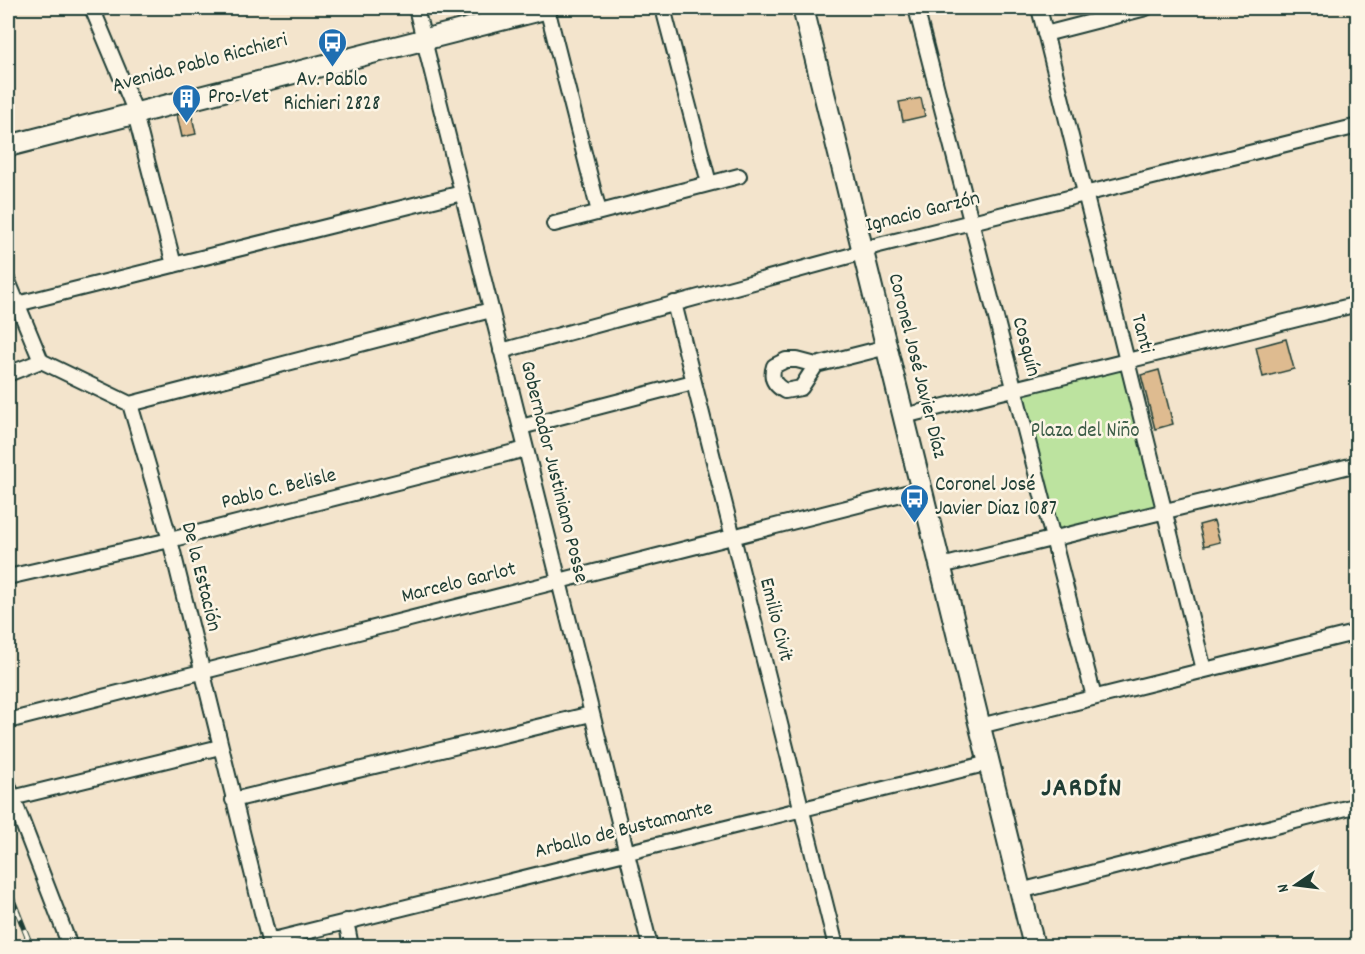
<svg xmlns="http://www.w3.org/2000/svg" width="1365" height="954" font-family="Dekko,sans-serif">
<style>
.green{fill:#bce39f;stroke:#6e906a;stroke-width:1.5}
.building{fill:#debb90;stroke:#1f3d34;stroke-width:1.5}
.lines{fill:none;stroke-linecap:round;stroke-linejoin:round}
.minor-casing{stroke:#1f3d34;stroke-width:18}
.secondary-casing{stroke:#1f3d34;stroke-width:24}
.minor{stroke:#fcf5e5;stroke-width:14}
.secondary{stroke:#fcf5e5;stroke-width:20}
.rail-casing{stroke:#1f3d34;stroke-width:6}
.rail{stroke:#fcf5e5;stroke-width:4;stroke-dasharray:11;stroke-linecap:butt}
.labels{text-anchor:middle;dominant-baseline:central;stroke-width:5;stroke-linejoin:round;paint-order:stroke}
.street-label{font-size:21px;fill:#1f3d34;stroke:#fcf5e5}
.poi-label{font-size:21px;fill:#1f3d34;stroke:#fcf5e5;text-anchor:start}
.park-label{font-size:21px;fill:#3e5e49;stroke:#fcf5e5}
.district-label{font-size:27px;font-weight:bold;letter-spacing:1.5px;fill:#1f3d34;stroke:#fcf5e5}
</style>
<rect width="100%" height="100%" fill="#f3e4cc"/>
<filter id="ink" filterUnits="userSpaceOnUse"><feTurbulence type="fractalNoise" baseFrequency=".0167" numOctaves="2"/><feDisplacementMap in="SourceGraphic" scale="12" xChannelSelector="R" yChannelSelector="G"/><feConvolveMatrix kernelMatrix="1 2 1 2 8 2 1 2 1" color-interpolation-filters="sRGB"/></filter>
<g filter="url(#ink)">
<path class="green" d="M1126,361L1164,512L1053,539L1015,388Z"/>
<path class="building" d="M921,98L925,116L903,121L899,102Z
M191,112L196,134L182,137L177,115Z
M1286,339L1294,369L1263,377L1256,347Z
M1159,370L1173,424L1155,429L1141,375Z
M1214,521L1220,542L1204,546L1199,525Z"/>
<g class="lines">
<defs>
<path id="minor" d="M92,8L133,106L174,265
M416,8L650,946
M547,8L599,212
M663,8L709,183
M916,8L1094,697
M1039,8L1204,670
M1045,34L1146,8
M554,224L739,176
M8,281L41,361L130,404L170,540L269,941L989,763
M674,303L836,946
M17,304L462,193
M501,351L849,256L875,246L1358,126
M816,365L801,388L785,391C774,385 770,378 774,366L786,360H797L816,365L887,347
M8,374L41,361
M130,404L491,310
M904,416L1358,304
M521,427L693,382
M941,566L1358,464
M8,577L170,540L526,449
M8,721L921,489
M980,726L1358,632
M8,785L70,946
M12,798L220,747
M233,800L591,714
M1020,891L1358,805
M346,921L351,946"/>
<path id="secondary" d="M803,8L1034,946
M8,146L548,8"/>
</defs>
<use href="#minor" class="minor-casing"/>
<use href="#secondary" class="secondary-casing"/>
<use href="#minor" class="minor"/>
<use href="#secondary" class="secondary"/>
<defs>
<path id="rail" d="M8,888L31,946"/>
</defs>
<use href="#rail" class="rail-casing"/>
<use href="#rail" class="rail"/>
</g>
</g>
<defs>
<symbol id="bus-pin" viewBox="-11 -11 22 30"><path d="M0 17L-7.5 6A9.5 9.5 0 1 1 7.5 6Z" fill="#1f6fb2" stroke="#fcf5e5"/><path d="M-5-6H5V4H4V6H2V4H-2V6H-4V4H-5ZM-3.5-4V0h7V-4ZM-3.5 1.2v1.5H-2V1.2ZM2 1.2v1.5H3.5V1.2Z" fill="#fff"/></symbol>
<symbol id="building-pin" viewBox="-11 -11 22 30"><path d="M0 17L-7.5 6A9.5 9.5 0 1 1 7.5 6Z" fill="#1f6fb2" stroke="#fcf5e5"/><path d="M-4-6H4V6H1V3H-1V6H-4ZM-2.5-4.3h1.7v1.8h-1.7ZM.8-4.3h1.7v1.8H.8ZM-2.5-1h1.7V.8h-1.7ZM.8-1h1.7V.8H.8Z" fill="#fff"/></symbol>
</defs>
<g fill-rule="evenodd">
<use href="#bus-pin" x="316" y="26" width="33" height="45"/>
<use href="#building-pin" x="170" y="82" width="33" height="45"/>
<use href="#bus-pin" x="898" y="482" width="33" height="45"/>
</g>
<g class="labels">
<g class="street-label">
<text transform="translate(200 64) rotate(-15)">Avenida Pablo Ricchieri</text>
<text transform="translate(923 213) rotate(-14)">Ignacio Garzón</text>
<text transform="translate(1141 334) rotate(76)">Tanti</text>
<text transform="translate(1025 347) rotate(75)">Cosquín</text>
<text transform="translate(916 366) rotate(76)">Coronel José Javier Díaz</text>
<text transform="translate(553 472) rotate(76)">Gobernador Justiniano Posse</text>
<text transform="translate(279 490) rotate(-14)">Pablo C. Belisle</text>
<text transform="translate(200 577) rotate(76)">De la Estación</text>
<text transform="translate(459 584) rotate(-14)">Marcelo Garlot</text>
<text transform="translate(775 620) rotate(76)">Emilio Civit</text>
<text transform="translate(624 831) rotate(-14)">Arballo de Bustamante</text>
</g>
<g class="poi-label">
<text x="332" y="81" text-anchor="middle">Av. Pablo<tspan x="332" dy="24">Richieri 2828</tspan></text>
<text x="208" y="98">Pro-Vet</text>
<text x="935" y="486">Coronel José<tspan x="935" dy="24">Javier Diaz 1087</tspan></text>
</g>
<g class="park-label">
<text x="1085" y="432">Plaza del Niño</text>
</g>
<g class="district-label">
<text x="1082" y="789">JARDÍN</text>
</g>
</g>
<rect width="1365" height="954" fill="none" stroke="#fcf5e5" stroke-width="30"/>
<rect x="15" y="15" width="1335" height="924" fill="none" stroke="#1f3d34" stroke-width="2" filter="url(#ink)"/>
<g transform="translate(1296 885) rotate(256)" stroke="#fcf5e5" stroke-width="4.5" paint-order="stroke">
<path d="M0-4.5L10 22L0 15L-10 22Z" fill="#1f3d34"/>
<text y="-9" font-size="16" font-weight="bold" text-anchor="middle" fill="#1f3d34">N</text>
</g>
</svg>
